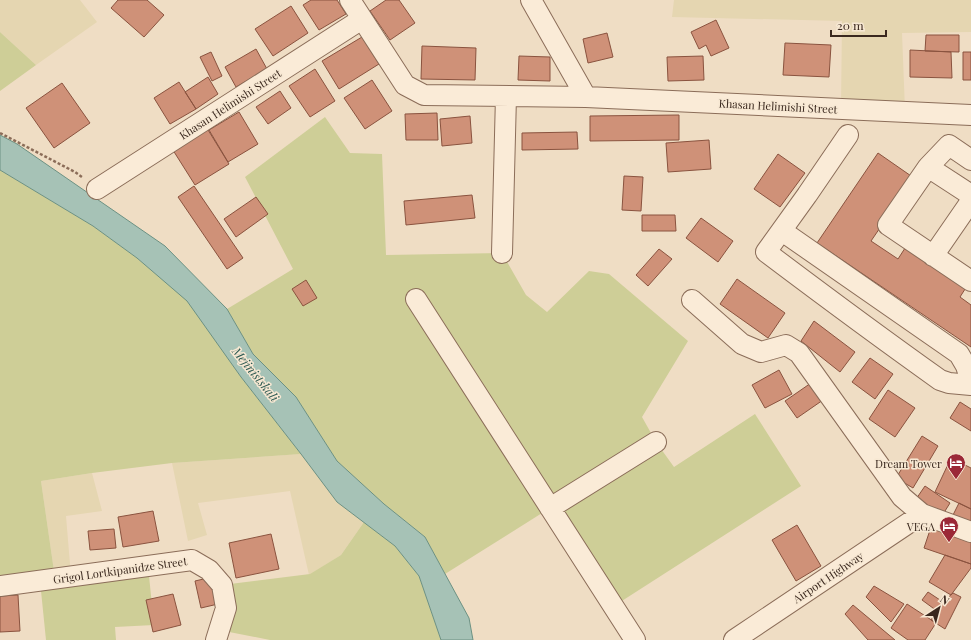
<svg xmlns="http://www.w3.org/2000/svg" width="971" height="640" font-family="'Playfair Display',serif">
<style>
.farmland{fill:#e5d6b1}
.green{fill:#cece97}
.water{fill:#a6c2b6;stroke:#6c9183}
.building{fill:#cf9178;stroke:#8a533f}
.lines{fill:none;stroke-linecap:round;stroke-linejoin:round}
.minor-casing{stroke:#8b6d59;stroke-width:22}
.path{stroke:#8b6d59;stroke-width:2.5;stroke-dasharray:3 2;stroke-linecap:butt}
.minor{stroke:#faebd7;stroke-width:20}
.labels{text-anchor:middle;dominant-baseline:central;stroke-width:3;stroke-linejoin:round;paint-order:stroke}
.street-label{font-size:11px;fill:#3a281e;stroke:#f7e8d3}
.poi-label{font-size:11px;fill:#3a281e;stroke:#f7e8d3;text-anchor:end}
.water-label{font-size:12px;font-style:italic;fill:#2d5a52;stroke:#f7e8d3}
</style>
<rect width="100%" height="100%" fill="#efddc4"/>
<path class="farmland" d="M0,0H80L97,22L36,65L0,32Z
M674,0H971V32L902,33L905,110L841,107L842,21L672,17Z
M301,454L337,502L364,522L341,555L309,575L290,491L198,503L207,535L188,541L172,463Z
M92,473L102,511L66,516L71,576L55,578L41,481Z"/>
<path class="green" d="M0,32L36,65L0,91Z
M325,117L350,153L382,154L386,255L502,253L526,295L547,312L589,271L609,274L688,341L642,417L656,442L674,467L755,414L801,486L614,606L550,508L445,574L425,537L384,504L337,461L296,397L253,354L227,309L293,269L245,177Z
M0,170L93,226L137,258L187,300L241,377L301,454L172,463L92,473L41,481L55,578L148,566L154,625L115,627L116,640H46L40,581L0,586Z
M364,522L395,546L419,576L441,640H270L219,630L222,585L310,574L341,555Z"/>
<path class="water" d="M0,135L17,144L165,246L227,309L253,354L296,397L337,461L384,504L425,537L469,618L473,640H441L419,576L395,546L337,502L301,454L241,377L187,301L137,258L93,226L0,170Z"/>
<path class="building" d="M118,0H147L164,15L144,37L111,8Z
M311,0H337L346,14L319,30L303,5Z
M386,0H399L415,23L390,40L370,11Z
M291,6L308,33L273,56L255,29Z
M716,20L729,48L711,56L706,45L699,49L691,32Z
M607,33L613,57L588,63L583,39Z
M926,35H959V52L925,51Z
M362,37L379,64L339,89L322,61Z
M785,43L831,45L829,77L783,75Z
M422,46L476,48L475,80L421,79Z
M256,49L267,69L236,87L225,67Z
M910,50L951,52L952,78L910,77Z
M211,52L222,76L212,81L200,57Z
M963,52H971V80H963Z
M519,56L550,57V81L518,80Z
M703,56L704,80L668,81L667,57Z
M315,69L335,101L310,117L289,86Z
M208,77L218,94L196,109L185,92Z
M372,80L392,111L365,129L344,98Z
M179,82L196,109L170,124L154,98Z
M62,83L90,123L54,148L26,108Z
M280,91L291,108L268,124L256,107Z
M239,112L258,144L228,162L209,130Z
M437,113L438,140H406L405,114Z
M679,115V140L590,141V116Z
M470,116L472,143L442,146L440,119Z
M205,125L229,164L195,185L171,147Z
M577,132L578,149L522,150V133Z
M709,140L711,169L668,172L666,143Z
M878,153L914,178L871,241L898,259L907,245L967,286L960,297L971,305V347L817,243Z
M778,154L805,173L780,207L754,189Z
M624,176L643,177L641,211L622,210Z
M194,186L243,258L227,269L178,197Z
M472,195L475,218L406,225L404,201Z
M256,197L268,214L236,237L224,219Z
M642,215H675L676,231H642Z
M701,218L733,241L718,262L686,238Z
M659,249L672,259L648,286L636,275Z
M737,279L785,313L768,338L720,304Z
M306,280L317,298L303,306L292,289Z
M814,321L855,352L840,372L801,341Z
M870,358L893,374L875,399L852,382Z
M779,370L792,394L765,408L752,385Z
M811,383L823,400L797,418L785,401Z
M888,390L915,408L895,437L869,419Z
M960,402L971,409V431L950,418Z
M922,436L938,446L913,488L896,478Z
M951,458L971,468V509L935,492Z
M925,486L950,503L940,519L914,502Z
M959,503L971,509V531L950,521Z
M153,511L159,541L123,547L118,517Z
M932,524L971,538V564L924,548Z
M797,525L821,566L796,581L772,540Z
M114,529L116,548L90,550L88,531Z
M271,534L279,569L236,578L229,543Z
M945,555L971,564V568L951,595L929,582Z
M212,577L218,604L201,608L195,581Z
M874,586L904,604L891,622L866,597Z
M928,592L943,602L937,611L922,600Z
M953,593L961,597L945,629L931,620L943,602Z
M173,594L181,625L153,632L146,600Z
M18,595L20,631L0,632V596Z
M907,604L936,623L925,640H908L891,628Z
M853,605L895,640H868L845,614Z"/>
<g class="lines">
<defs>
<path id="minor" d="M350,0L405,85L424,95L586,97L971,115
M531,0L586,97
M848,135L807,195L766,252C823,295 881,338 940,380L949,383L971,385
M928,167L949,145L971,160
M97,189L362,19
M971,195L928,167L888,225L971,281
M782,231L959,354L966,366L971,381
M502,253L506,96
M933,256L971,201
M416,299L635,640
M692,300L742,344L761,352L786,345L799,353L902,497L922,514L971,532
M550,508L656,442
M0,586L192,560L209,570L222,585L226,608L216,640
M734,640L922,514"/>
</defs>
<use href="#minor" class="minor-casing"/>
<path class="path" d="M0,133L75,172L82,177"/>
<use href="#minor" class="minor"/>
</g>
<defs>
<symbol id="hotel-pin" viewBox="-11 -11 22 30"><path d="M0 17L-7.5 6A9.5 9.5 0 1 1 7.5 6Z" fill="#9b2837" stroke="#f7e8d3"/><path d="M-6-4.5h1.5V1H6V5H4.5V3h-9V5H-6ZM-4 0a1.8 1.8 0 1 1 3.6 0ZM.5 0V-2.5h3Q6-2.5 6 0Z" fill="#fff"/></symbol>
</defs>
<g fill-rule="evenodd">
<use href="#hotel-pin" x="945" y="452" width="22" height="30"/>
<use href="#hotel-pin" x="938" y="515" width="22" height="30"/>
</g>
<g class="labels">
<g class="street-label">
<text transform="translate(230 104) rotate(-33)">Khasan Helimishi Street</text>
<text transform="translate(778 106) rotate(3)">Khasan Helimishi Street</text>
<text transform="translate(120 570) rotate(-8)">Grigol Lortkipanidze Street</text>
<text transform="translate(828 577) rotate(-34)">Airport Highway</text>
</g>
<g class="poi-label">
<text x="942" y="463">Dream Tower</text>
<text x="935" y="526">VEGA</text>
</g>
<g class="water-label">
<text transform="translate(256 374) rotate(51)">Mejinistskali</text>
</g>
</g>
<g transform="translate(939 608) rotate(36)" stroke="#f7e8d3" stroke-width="3" paint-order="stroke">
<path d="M0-3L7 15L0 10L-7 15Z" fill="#3a281e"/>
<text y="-6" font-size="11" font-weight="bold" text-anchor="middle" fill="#3a281e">N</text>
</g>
<path d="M831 30v6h55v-6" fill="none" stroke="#3a281e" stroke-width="2"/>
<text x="837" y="30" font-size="12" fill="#3a281e" stroke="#f7e8d3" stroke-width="3" paint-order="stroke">20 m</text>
</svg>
